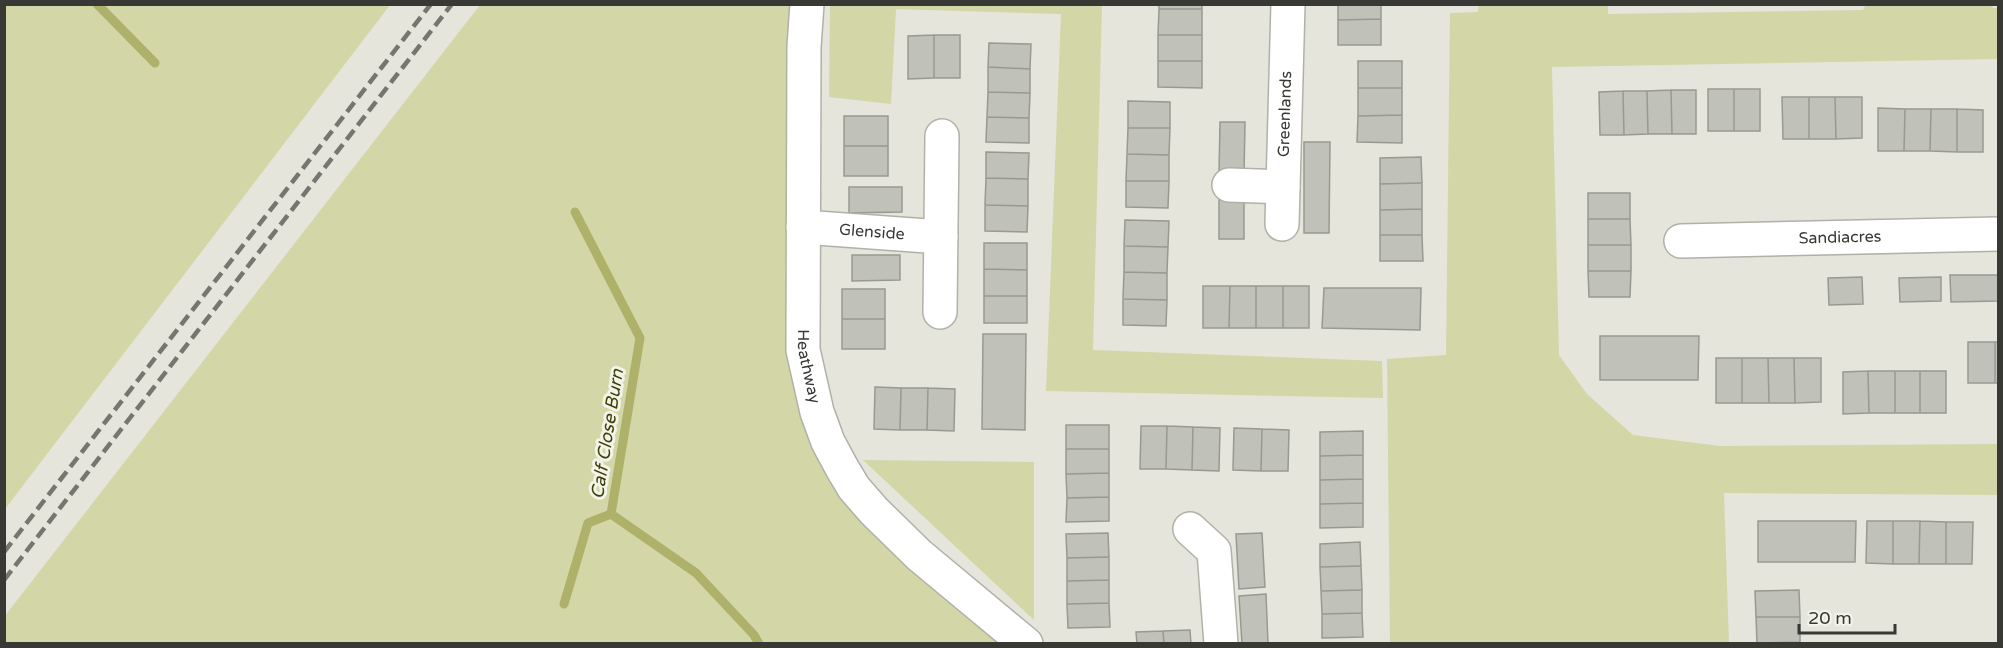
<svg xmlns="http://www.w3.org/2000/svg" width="2003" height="648" font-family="'Varela Round',sans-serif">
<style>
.green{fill:#d3d6a6}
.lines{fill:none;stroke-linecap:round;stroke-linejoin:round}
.stream{stroke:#aeb16a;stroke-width:9}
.building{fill:#c0c1b8;stroke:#989991;stroke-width:1.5}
.minor-casing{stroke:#b0b1a8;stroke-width:36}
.minor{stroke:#fff;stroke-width:33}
.rail{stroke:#767671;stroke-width:4.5;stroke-dasharray:12 6;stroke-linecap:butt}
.labels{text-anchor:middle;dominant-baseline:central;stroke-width:6;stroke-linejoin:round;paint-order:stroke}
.street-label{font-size:16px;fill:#383935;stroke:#f2f3e9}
.water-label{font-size:18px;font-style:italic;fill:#3f4007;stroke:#f2f3e9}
</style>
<rect width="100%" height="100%" fill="#e5e5dc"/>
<path class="green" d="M1479,4L1608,5V14L1863,10L1866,4H1991L1993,8H1998V59L1552,67L1559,355L1587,394L1633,435L1720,446L1998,444V495L1724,493L1729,643H1390L1387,359L1446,355L1450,13L1478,12Z
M4,5H390L5,509H4Z
M480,5H807L803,227L828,442L1006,643L5,644L4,617Z
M830,5H1102L1093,350L1382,361L1383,398L1046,391L1061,14L896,9L891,104L829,97Z
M863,460L1034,462V620Z"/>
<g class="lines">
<path class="stream" d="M97,4L155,63
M575,212L640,338L611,514L696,573L754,635L759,644
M564,604L588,523L611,514"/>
</g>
<path class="building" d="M1159,4H1202V9H1159Z
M1338,4H1381V19L1338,20Z
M1159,9H1202V35H1158Z
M1381,19V45H1338V20Z
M934,35V78L908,79V36Z
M934,35H960V78H934Z
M1158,35H1202V61H1158Z
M989,43L1031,44L1030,69L988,67Z
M1158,61H1202V88L1158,87Z
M1358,61H1402V88H1358Z
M988,67L1030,69V93L988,92Z
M1358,88H1402V115L1358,116Z
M1708,89H1734V131H1708Z
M1734,89H1760V131H1734Z
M1671,90H1696V134H1672Z
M1671,90L1672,134H1648L1647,91Z
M1623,91L1624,135H1600L1599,92Z
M1623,91H1647L1648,134L1624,135Z
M988,92L1030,93L1029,118L987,117Z
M1782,97H1809V139H1783Z
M1809,97H1835L1836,139H1809Z
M1835,97H1862V138L1836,139Z
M1128,101L1170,102V128H1128Z
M1878,108L1905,109L1904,151H1878Z
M1905,109H1931L1930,151H1904Z
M1931,109H1957V152L1930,151Z
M1957,109L1983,110V152H1957Z
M1402,115V143L1357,142L1358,116Z
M844,116H888V146H844Z
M987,117L1029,118V143L986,142Z
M1220,122H1245L1244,175L1219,174Z
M1128,128H1170L1169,155L1127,154Z
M1304,142H1330L1329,233H1304Z
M844,146H888V176H844Z
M986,152L1029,153L1028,179L986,178Z
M1127,154L1169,155V181H1126Z
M1421,157L1422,183L1380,184V158Z
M986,178L1028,179V206L985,205Z
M1126,181H1169L1168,208L1126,207Z
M1422,183V209L1380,210V184Z
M849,187H902V212L849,213Z
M1588,193H1630V219H1588Z
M1219,199H1244V239H1219Z
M985,205L1028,206L1027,232L985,231Z
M1422,209V235H1380V210Z
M1588,219H1630L1631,245H1588Z
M1125,220L1169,221L1168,247L1124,246Z
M1380,235H1422L1423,261H1380Z
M984,243H1027V270L984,269Z
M1588,245H1631V271H1588Z
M1124,246L1168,247L1167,273L1124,272Z
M852,255H900V280L852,281Z
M984,269L1027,270V296H984Z
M1588,271H1631L1630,297H1589Z
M1124,272L1167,273V300L1123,299Z
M1950,275H1998V301L1951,302Z
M1862,277L1863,304L1829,305L1828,278Z
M1941,277V301L1900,302L1899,278Z
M1203,286H1230L1229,328H1203Z
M1230,286H1256V328H1229Z
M1256,286H1283V328H1256Z
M1283,286H1309V328H1283Z
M1324,288H1421L1420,330L1322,328Z
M842,289H885V319H842Z
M984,296H1027V323H984Z
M1123,299L1167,300L1166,326L1123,325Z
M842,319H885V349H842Z
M983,334H1026L1025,430L982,429Z
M1600,336H1699L1698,380H1600Z
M1968,342H1995V383H1968Z
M1995,342H1998V383H1995Z
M1716,358H1742V403H1716Z
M1742,358H1768L1769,403H1742Z
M1768,358H1794L1795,403H1769Z
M1794,358H1821V402L1795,403Z
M1868,371L1869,413L1843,414V372Z
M1868,371H1895V413H1869Z
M1895,371H1920V413H1895Z
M1920,371H1946V413H1920Z
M875,387L901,388L900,430L874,429Z
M901,388H928L927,430H900Z
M928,388L955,389L954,431L927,430Z
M1066,425H1109V449H1066Z
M1141,426H1167L1166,469H1140Z
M1167,426L1193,427L1192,470L1166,469Z
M1193,427L1220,428L1219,471L1192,470Z
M1234,428L1262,429L1261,471L1233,470Z
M1262,429L1289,430L1288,471H1261Z
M1363,431V455L1320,456V432Z
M1066,449H1109V473L1066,474Z
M1363,455V479L1320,480V456Z
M1109,473V497L1067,498L1066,474Z
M1363,479V503L1320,504V480Z
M1109,497V521L1066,522L1067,498Z
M1363,503V527L1320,528V504Z
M1758,521H1856L1855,562H1758Z
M1867,521H1893V564L1866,563Z
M1893,521H1920L1919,564H1893Z
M1920,521L1946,522V564H1919Z
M1946,522H1973L1972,564H1946Z
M1108,533L1109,557L1067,558L1066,534Z
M1262,533L1265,587L1239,589L1236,534Z
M1360,542L1361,566L1320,567V544Z
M1109,557V580L1067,581V558Z
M1361,566L1362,590L1321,591L1320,567Z
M1109,580V603L1067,604V581Z
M1362,590V613L1322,614L1321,591Z
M1799,590L1800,617H1756L1755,591Z
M1266,594L1268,644H1242L1239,596Z
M1109,603L1110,627L1068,628L1067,604Z
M1362,613L1363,637L1322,638V614Z
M1756,617H1800V642L1757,643Z
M1190,630L1191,644H1164L1163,631Z
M1163,631L1164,644H1137L1136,632Z"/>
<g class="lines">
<defs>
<g id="minor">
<path id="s1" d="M807,4L804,47L803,350L817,412L828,442L842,468L854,488L874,511L919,555L1026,644"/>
<path d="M1229,185L1283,187"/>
<path id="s2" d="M1282,224L1288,4"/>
<path id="s3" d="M803,227L941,237"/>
<path id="s4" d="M1681,241L1998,234"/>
<path d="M940,312L942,136"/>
<path d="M1190,529L1214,551L1221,644"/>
</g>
</defs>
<use href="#minor" class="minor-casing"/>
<use href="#minor" class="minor"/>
<path class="rail" d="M4,552L431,4
M4,580L452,4"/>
</g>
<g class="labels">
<g class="street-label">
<text stroke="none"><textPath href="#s2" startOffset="110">Greenlands</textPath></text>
<text stroke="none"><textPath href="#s3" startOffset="69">Glenside</textPath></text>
<text stroke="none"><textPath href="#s4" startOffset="159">Sandiacres</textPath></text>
<text stroke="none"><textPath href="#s1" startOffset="363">Heathway</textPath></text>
</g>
<g class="water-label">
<text transform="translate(607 434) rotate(-81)">Calf Close Burn</text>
</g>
</g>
<rect width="2003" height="648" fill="none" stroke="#383935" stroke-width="12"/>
<path d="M1799 624v9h96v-9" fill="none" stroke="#383935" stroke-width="3"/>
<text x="1808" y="624" font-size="18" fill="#383935" stroke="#f2f3e9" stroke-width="4.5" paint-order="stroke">20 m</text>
</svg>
